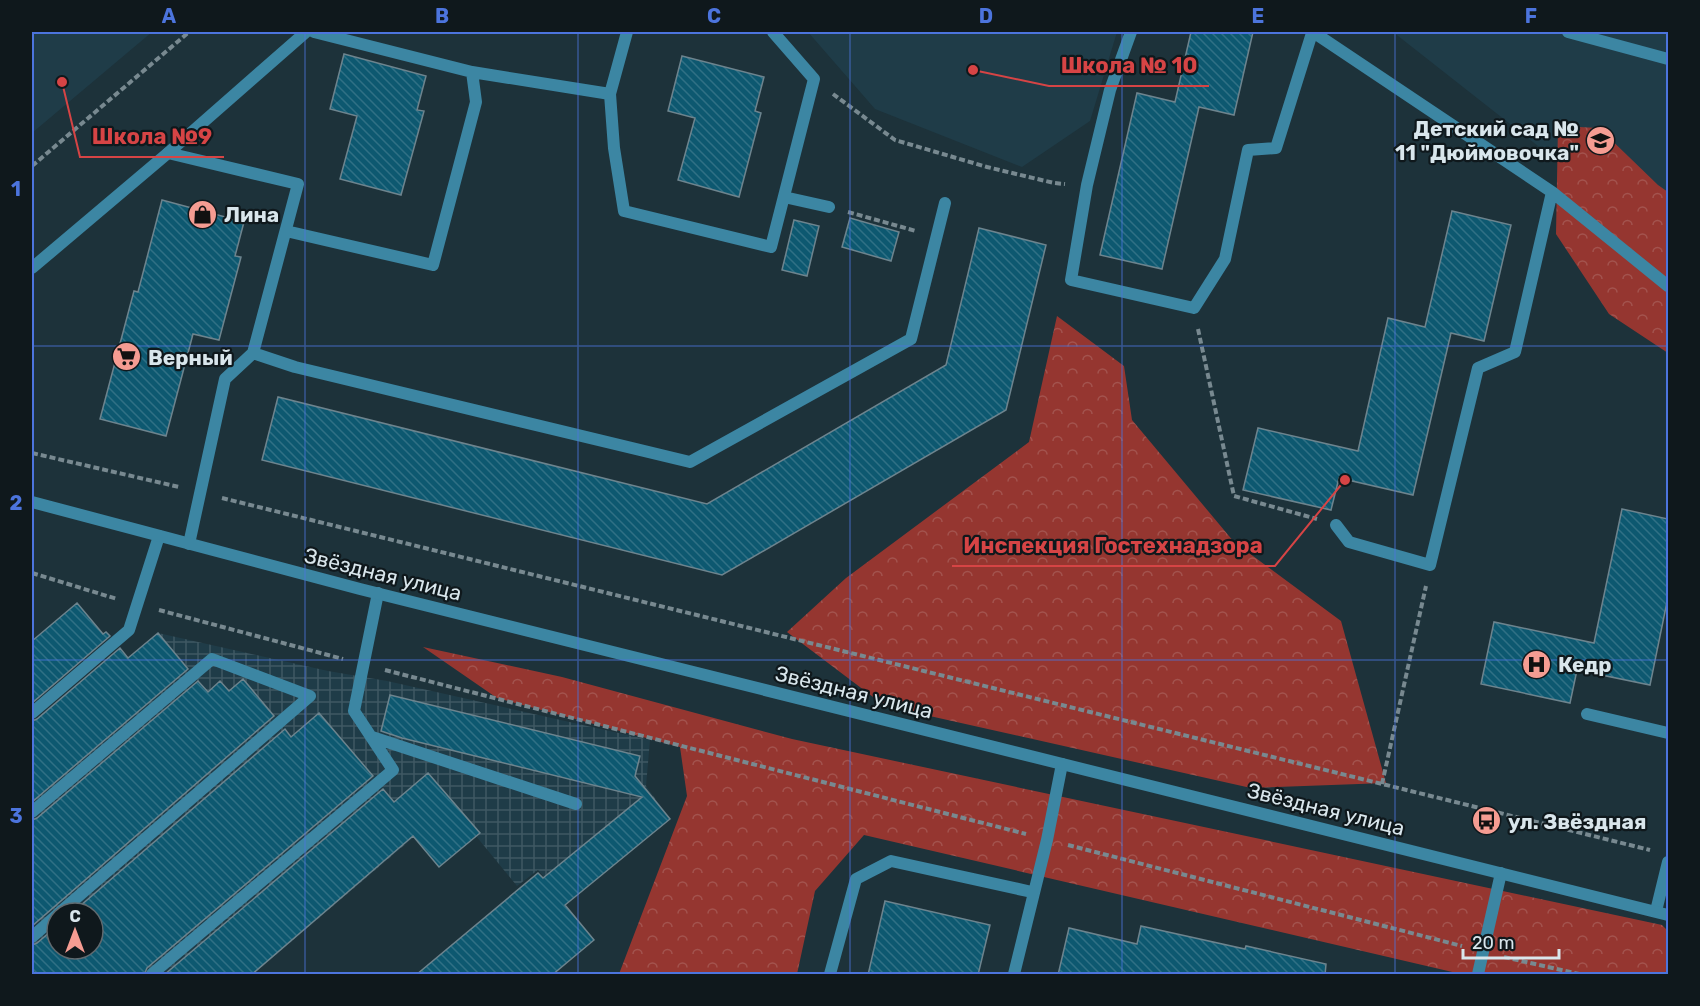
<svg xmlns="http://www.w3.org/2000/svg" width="1700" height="1006" font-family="Rubik,sans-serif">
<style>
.built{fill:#1f3c48}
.industrial{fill:url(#industrial-grid);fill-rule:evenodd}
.forest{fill:url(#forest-crowns)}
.building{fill:url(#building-back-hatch);stroke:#6d848e;stroke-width:1.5}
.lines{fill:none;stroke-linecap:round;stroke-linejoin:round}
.path{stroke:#788990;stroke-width:4;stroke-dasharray:6 3;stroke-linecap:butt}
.service{stroke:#3c86a3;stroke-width:12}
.minor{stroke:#3c86a3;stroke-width:12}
.tertiary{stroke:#3c86a3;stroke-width:12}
.grid{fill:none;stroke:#4c74dd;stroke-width:1.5;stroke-opacity:0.55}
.labels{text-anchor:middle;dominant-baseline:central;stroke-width:4.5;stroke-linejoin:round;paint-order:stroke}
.poi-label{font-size:21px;font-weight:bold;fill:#d9e6ec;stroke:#0f181c;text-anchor:start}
.street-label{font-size:21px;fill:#d9e6ec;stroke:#0f181c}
.leader{fill:none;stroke:#d64445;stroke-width:2}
.callout-dot{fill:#d64445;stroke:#0f181c;stroke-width:2}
.callout-label{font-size:22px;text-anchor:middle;font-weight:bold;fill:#d64445;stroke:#0f181c;stroke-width:4.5;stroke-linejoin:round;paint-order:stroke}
.neatline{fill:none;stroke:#4c74dd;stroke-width:2}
.grid-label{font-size:20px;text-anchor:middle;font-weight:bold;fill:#4c74dd}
</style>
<defs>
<pattern id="industrial-grid" width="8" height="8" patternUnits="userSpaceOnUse" patternTransform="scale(1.5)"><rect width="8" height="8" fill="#1f3c48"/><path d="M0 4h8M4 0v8" fill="none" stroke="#3f5863"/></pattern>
<pattern id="forest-crowns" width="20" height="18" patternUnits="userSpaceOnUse" patternTransform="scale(1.5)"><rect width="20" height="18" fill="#953630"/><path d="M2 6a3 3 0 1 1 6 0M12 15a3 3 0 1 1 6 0" fill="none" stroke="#a3534e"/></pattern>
<pattern id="building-back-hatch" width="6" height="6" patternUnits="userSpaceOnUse" patternTransform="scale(1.5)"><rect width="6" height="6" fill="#0d5870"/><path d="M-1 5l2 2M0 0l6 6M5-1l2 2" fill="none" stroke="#307085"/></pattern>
</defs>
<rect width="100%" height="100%" fill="#1d323a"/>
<path class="built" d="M32,32H152L32,133Z
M808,32H1117L1090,121L1022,167L875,109Z
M1393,32H1668V248Z"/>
<path class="industrial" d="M158,633L328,671L387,681L650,740L646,786L670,819L567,904L538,870L517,886L476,836L439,867L414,837L253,974H32V739ZM57,913H93V949H57Z"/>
<path class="forest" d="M1558,126L1599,128L1658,185L1668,192V353L1609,314L1556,234Z
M1057,316L1124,366L1132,420L1234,542L1341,621L1386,783L1251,788L885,706L787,632L846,578L1029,442Z
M423,647L562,677L792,739L1662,925L1668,931V974H1461L864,835L815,891L797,974H619L687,796L680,747L497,698Z"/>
<path class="building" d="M1191,32H1253L1234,115L1199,107L1162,269L1100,255L1137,93L1175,102Z
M344,54L426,76L417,110L424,111L401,195L340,179L357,116L330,109Z
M682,56L764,77L755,111L761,113L739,197L678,180L695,118L668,111Z
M162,200L244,222L235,256L241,257L219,340L193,334L166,436L100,419L134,291L138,292Z
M1452,211L1511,225L1484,341L1451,333L1413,495L1339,478L1331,510L1243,490L1258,428L1358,451L1388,318L1425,327Z
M850,218L899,232L891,261L842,247Z
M794,220L819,226L807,276L782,270Z
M979,228L1046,245L1006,410L722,575L262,460L278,397L707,504L946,365Z
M1622,509L1668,519V597L1650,685L1577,670L1570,703L1481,684L1494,622L1594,643Z
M77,603L103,634L106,632L110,636L32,703V641Z
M158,633L188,669L32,802V721L37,719L120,648L128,658Z
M243,679L274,716L32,926V820L37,818L198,681L208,692L220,681L229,691Z
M390,695L640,756L635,776L670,819L565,905L594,940L552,975H416L538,873L543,878L642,797L402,738L381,731Z
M319,713L373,776L147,968L144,975H32V945L37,943L57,926V949H93V913H72L285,729L291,737Z
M428,773L480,833L439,867L413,836L251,975H164L383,789L394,802Z
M885,901L990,925L978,975H868Z
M1141,926L1245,949L1246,946L1326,964L1325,975H1058L1069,928L1137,944Z"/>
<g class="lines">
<path class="path" d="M833,94L895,140L987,167L1054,183L1065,184
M32,166L189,32
M848,212L916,231
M1198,329L1234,496L1317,519
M32,453L179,487
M222,498L1650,850
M32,573L117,599
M159,610L343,659
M385,670L1026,834
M1382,784L1426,586
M1068,845L1462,946
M1504,957L1579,974"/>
<path class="service" d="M1131,32L1110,90L1087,185L1071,280L1194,308L1225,259L1248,150L1276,148L1312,33
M1313,32L1552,192L1668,286
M1568,32L1668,59
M472,72L610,94L614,148L624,211L771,247L814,79L773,32
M610,94L627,32
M168,153L298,184L253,353L225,379L189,544
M784,197L829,207
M286,231L433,265L476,102L472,72L314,32
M253,353L295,367L690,462L911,339L945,203
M1336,525L1349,542L1430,565L1478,368L1515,352L1552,192
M32,713L129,630L159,536
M1587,714L1668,733
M372,737L576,804
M32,812L212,659L310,696L59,913
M1656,911L1668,862
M32,937L57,915
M152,974L393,770L354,711L378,593
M830,974L856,879L891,861L1032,892
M1014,974L1047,840L1062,764
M1478,974L1501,873"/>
<path class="minor" d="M32,268L168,153L306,32"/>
<path class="tertiary" d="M32,502L360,589L1668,915"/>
</g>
<path class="grid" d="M305,32V974M578,32V974M850,32V974M1122,32V974M1395,32V974M32,346H1668M32,660H1668"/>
<defs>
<symbol id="school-disc" viewBox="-11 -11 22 22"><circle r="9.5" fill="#f59c92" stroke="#0f181c"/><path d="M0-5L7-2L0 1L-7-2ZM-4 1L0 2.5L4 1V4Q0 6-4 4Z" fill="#111"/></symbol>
<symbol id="shop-disc" viewBox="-11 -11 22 22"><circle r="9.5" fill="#f59c92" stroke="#0f181c"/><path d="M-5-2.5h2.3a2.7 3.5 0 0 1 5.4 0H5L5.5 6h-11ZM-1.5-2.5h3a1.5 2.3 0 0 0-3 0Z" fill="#111"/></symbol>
<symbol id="supermarket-disc" viewBox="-11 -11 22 22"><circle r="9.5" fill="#f59c92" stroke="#0f181c"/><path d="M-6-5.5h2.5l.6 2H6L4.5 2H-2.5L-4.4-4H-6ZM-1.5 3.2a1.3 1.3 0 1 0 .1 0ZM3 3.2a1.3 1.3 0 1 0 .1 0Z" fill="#111"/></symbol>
<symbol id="hospital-disc" viewBox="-11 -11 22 22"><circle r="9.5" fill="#f59c92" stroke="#0f181c"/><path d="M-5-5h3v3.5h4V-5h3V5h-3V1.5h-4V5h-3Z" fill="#111"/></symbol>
<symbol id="bus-disc" viewBox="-11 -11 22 22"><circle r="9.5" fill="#f59c92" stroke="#0f181c"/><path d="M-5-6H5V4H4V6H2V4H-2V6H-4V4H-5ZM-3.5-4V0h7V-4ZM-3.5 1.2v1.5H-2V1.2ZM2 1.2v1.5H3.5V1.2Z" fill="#111"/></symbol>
</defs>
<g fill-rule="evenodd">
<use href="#school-disc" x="1584" y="124" width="33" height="33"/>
<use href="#shop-disc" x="186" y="198" width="33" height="33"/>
<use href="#supermarket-disc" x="110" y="340" width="33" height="33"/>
<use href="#hospital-disc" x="1520" y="648" width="33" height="33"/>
<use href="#bus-disc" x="1470" y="804" width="33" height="33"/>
</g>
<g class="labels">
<g class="poi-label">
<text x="1579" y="128" text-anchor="end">Детский сад №<tspan x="1579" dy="24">11 "Дюймовочка"</tspan></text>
<text x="224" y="214">Лина</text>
<text x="148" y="357">Верный</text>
<text x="1558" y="664">Кедр</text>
<text x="1508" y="821">ул. Звёздная</text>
</g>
<g class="street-label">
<text transform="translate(383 574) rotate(14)">Звёздная улица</text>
<text transform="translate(854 692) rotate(14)">Звёздная улица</text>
<text transform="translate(1326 809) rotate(14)">Звёздная улица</text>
</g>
</g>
<path class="leader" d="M973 70L1049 86H1209M62 82L80 157H224M1345 480L1275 566H952"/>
<g class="callout-dot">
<circle cx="973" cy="70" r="6"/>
<circle cx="62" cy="82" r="6"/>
<circle cx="1345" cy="480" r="6"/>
</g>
<g class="callout-label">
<text x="1129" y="73">Школа № 10</text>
<text x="152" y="144">Школа №9</text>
<text x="1113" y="553">Инспекция Гостехнадзора</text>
</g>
<rect width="1700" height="1006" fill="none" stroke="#0f181c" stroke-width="66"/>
<g transform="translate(75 931)"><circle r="28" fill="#0f181c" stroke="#606a6f" stroke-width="1.5"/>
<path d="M0-4.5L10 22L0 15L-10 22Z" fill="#f59c92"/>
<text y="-9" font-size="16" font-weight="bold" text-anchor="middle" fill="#d9e6ec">С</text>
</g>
<path d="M1463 949v9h96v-9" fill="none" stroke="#d9e6ec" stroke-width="3"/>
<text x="1472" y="949" font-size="18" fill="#d9e6ec" stroke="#0f181c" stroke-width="4.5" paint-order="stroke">20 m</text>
<rect x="33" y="33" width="1634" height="940" class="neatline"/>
<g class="grid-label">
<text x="169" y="23">A</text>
<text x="442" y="23">B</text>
<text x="714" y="23">C</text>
<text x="986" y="23">D</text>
<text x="1258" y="23">E</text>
<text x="1531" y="23">F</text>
<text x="16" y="196">1</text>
<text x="16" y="510">2</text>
<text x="16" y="823">3</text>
</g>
</svg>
